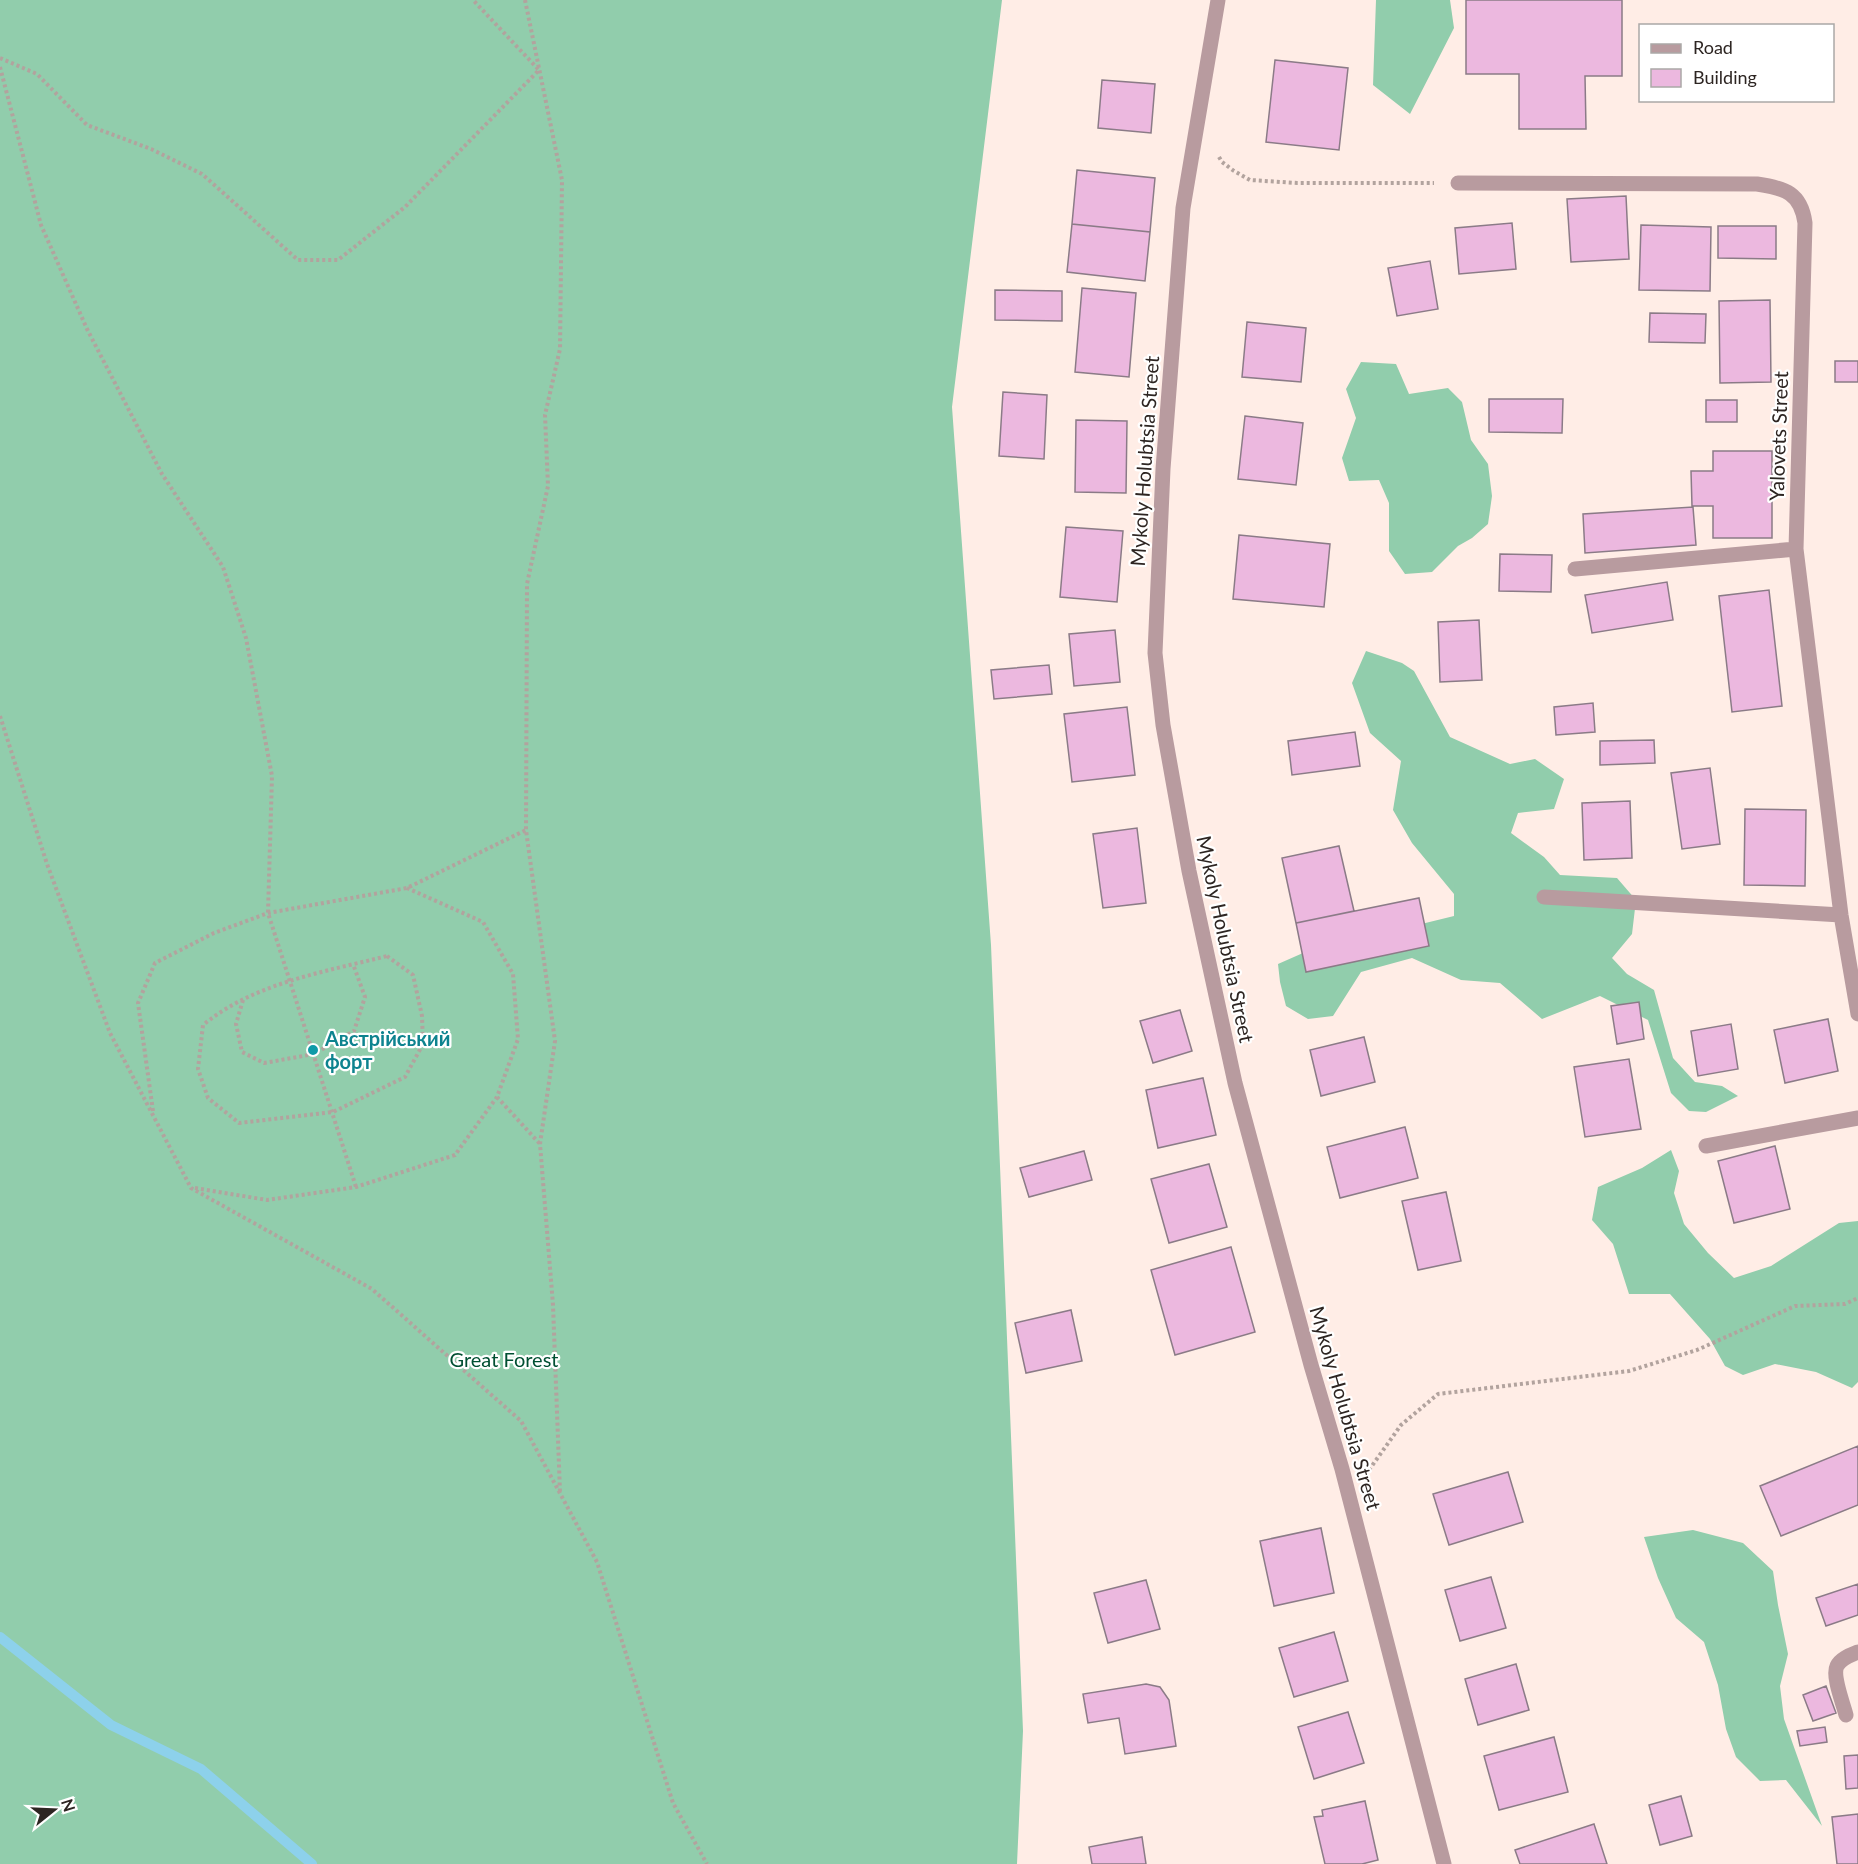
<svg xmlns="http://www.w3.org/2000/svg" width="1858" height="1864" font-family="Lato,sans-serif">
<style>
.forest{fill:#91cdac}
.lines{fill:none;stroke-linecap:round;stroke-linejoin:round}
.stream{stroke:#8dd1eb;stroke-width:10}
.building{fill:#ecb8df;stroke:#8b7b87;stroke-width:1.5}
.path{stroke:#b2a39e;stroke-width:4;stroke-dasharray:3 3;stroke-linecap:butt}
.minor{stroke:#b89b9f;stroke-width:15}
.culture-dot{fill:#0f9aa8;stroke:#fff;stroke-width:2}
.labels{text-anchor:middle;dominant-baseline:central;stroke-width:4.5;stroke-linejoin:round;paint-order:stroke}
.street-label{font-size:20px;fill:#2d2522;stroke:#fff}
.culture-label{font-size:20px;font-weight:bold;fill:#0d838f;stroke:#fff;text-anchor:start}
.park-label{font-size:20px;fill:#004f32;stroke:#fff}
</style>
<rect width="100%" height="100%" fill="#ffede6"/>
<path class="forest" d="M0,0H1002L952,407L991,945L1023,1731L1017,1864H0Z
M1376,0H1450L1454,28L1410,114L1373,85Z
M1361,362L1396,364L1409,394L1448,388L1462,402L1471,440L1488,464L1492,496L1488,524L1472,538L1458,546L1432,572L1405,574L1389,551V503L1379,480L1349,481L1342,458L1356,418L1346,389Z
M1366,651L1402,663L1414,671L1450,737L1510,764L1535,759L1564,779L1554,809L1518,813L1511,833L1544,857L1560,875L1617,878L1636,900L1632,934L1612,958L1627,974L1654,990L1673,1058L1695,1082L1722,1086L1738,1096L1706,1112L1689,1111L1671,1093L1648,1020L1600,996L1542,1019L1500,983L1461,980L1412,958L1361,972L1333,1016L1308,1019L1286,1006L1280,982L1278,964L1303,953L1454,916V894L1412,843L1393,810L1401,761L1370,733L1352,683Z
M1671,1150L1679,1171L1674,1193L1684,1224L1708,1253L1734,1278L1771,1266L1839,1223L1858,1221V1382L1852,1388L1816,1372L1775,1364L1743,1375L1725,1366L1710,1339L1670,1294H1629L1613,1244L1592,1220L1598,1187L1642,1168Z
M1693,1530L1743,1543L1773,1571L1778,1605L1788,1654L1780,1686L1784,1719L1822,1826L1786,1780L1760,1781L1736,1757L1726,1729L1718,1685L1704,1642L1676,1618L1658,1578L1644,1537Z"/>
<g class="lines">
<path class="stream" d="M0,1637L111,1725L201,1769L312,1864"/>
</g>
<path class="building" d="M1466,0H1622V76H1585L1586,129H1519V74H1466Z
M1275,60L1348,68L1339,150L1266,142Z
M1102,80L1155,84L1151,133L1098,128Z
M1077,170L1155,178L1150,232L1072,224Z
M1626,196L1629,259L1571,262L1567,199Z
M1512,223L1516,269L1459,274L1455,228Z
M1072,224L1150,232L1145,281L1067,272Z
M1641,225L1711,227L1710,291L1639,290Z
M1718,226H1776V259L1718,258Z
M1430,261L1438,309L1397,316L1388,268Z
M1082,288L1136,293L1129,377L1075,372Z
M995,290L1062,291V321L995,320Z
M1770,300L1771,382L1720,383L1719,301Z
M1650,313L1706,314L1705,343L1649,342Z
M1247,322L1306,328L1301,382L1242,377Z
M1835,361H1858V382H1835Z
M1003,392L1047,395L1044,459L999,456Z
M1489,399H1563L1562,433L1489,432Z
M1706,400H1737V422H1706Z
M1245,416L1303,423L1296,485L1238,479Z
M1076,420L1127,421L1126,493L1075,492Z
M1713,451H1772V538H1713V506H1692L1691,471H1713Z
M1693,507L1696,545L1585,553L1583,514Z
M1066,527L1123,531L1117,602L1060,597Z
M1239,535L1330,544L1324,607L1233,599Z
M1500,554L1552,555L1551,592L1499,591Z
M1667,582L1673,620L1592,633L1585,595Z
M1769,590L1782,706L1732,712L1719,596Z
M1479,620L1482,680L1440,682L1438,622Z
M1115,630L1120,682L1074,686L1069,634Z
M1049,665L1052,694L994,699L991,670Z
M1593,703L1595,732L1556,735L1554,707Z
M1127,707L1135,775L1072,782L1064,714Z
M1355,732L1360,766L1292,775L1288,741Z
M1654,740L1655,763L1600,765V741Z
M1710,768L1720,844L1682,849L1671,773Z
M1630,801L1632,858L1584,860L1582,803Z
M1745,809L1806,810L1805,886L1744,885Z
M1137,828L1146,903L1103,908L1093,834Z
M1339,846L1354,911L1296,923L1282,858Z
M1419,898L1429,946L1306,972L1296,923Z
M1639,1002L1644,1039L1617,1044L1611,1006Z
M1180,1010L1192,1051L1153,1063L1140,1021Z
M1828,1019L1838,1071L1785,1083L1774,1030Z
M1731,1024L1738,1069L1698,1076L1691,1031Z
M1364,1037L1375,1082L1321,1096L1310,1050Z
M1629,1059L1641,1129L1585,1137L1574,1067Z
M1203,1078L1216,1135L1158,1148L1146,1090Z
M1405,1127L1418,1178L1340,1198L1327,1147Z
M1775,1146L1790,1209L1734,1223L1718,1161Z
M1084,1151L1092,1180L1029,1197L1020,1168Z
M1209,1164L1227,1227L1169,1243L1151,1179Z
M1446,1192L1461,1261L1418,1270L1402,1201Z
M1231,1247L1255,1332L1175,1355L1151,1270Z
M1071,1310L1082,1361L1026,1373L1015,1323Z
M1858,1446V1505L1781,1536L1760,1486Z
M1508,1472L1523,1522L1449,1545L1433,1494Z
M1321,1528L1334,1593L1274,1606L1260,1541Z
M1491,1577L1506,1628L1460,1641L1445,1590Z
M1146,1580L1160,1629L1108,1643L1094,1593Z
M1858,1584V1615L1826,1626L1816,1598Z
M1334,1632L1348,1681L1294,1697L1279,1648Z
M1516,1664L1529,1710L1478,1725L1465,1679Z
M1146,1684L1160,1687L1169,1700L1176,1746L1125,1754L1119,1718L1088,1723L1083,1694Z
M1826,1686L1836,1713L1813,1721L1803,1695Z
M1348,1712L1364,1763L1314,1779L1298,1727Z
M1825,1727L1827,1742L1800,1746L1797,1731Z
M1554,1737L1568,1792L1499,1810L1484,1756Z
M1858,1755V1788L1846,1789L1844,1756Z
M1681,1796L1692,1836L1660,1845L1649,1805Z
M1365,1801L1378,1860L1362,1864H1325L1314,1817L1323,1816L1322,1810Z
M1858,1814V1864H1837L1832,1817Z
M1594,1824L1607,1864H1520L1515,1850Z
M1142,1837L1146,1864H1092L1089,1847Z"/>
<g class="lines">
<path class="path" d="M525,0L562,180L560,349L545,415L548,486L527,584L526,830L555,1041L540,1144L553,1305L560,1492
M0,58L37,74L87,125L151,149L202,174L298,260H338L405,207L539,70L473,0
M0,67L41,225L87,329L162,474L223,567L246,638L272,776L268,913L356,1187
M1219,157L1222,162L1234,171L1250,180L1297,183H1434
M0,716L47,864L110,1033L191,1188L372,1289L521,1421L597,1562L673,1803L707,1864
M387,956L413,975L422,1016L423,1044L405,1077L333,1112L239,1123L208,1098L198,1069L203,1025C254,983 324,972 387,956Z
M243,1000L236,1024L242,1052L264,1063L314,1054L354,1031L365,997L353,964
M497,1097L540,1144
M153,1111L138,1003L155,963L214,933L268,913L407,888L526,830
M195,1188L267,1200L356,1187L455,1155L497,1097L518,1039L513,974L483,922L407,888
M1369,1470L1401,1425L1438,1394L1629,1371L1697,1350L1795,1306L1845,1304L1858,1298"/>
<path class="minor" d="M1218,0L1183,208L1163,469L1155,653L1163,725L1189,871L1235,1083L1311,1365L1342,1469L1444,1864
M1458,183L1757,184C1785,188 1801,193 1805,223L1796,549L1841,915L1858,1014
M1575,569L1796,549
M1544,897L1841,915
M1706,1146L1858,1118
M1846,1715C1843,1703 1832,1676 1837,1666C1841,1658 1851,1655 1858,1652"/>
</g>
<circle class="culture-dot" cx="313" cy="1050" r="6"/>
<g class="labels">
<g class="street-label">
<text transform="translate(1778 436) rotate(-88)">Yalovets Street</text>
<text transform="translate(1144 461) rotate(-86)">Mykoly Holubtsia Street</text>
<text transform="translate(1226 939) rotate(78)">Mykoly Holubtsia Street</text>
<text transform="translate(1346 1408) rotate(74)">Mykoly Holubtsia Street</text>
</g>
<g class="culture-label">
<text x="325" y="1038">Австрійський<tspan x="325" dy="23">форт</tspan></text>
</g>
<g class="park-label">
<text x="504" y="1359">Great Forest</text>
</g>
</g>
<rect x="1639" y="24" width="195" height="78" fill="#ffffff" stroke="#aba8a7" stroke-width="1.5"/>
<rect x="1651" y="44" width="30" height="9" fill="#b89b9f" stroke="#aba8a7" stroke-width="1.5"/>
<text x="1693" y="54" font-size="18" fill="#2d2522">Road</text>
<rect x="1651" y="69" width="30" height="18" fill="#ecb8df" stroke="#aba8a7" stroke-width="1.5"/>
<text x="1693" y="84" font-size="18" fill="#2d2522">Building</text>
<g transform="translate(54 1810) rotate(72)" stroke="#ffffff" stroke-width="4.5" paint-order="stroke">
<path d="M0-4.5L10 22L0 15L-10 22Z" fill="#2d2522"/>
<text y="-9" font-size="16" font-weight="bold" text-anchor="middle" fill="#2d2522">N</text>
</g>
</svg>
